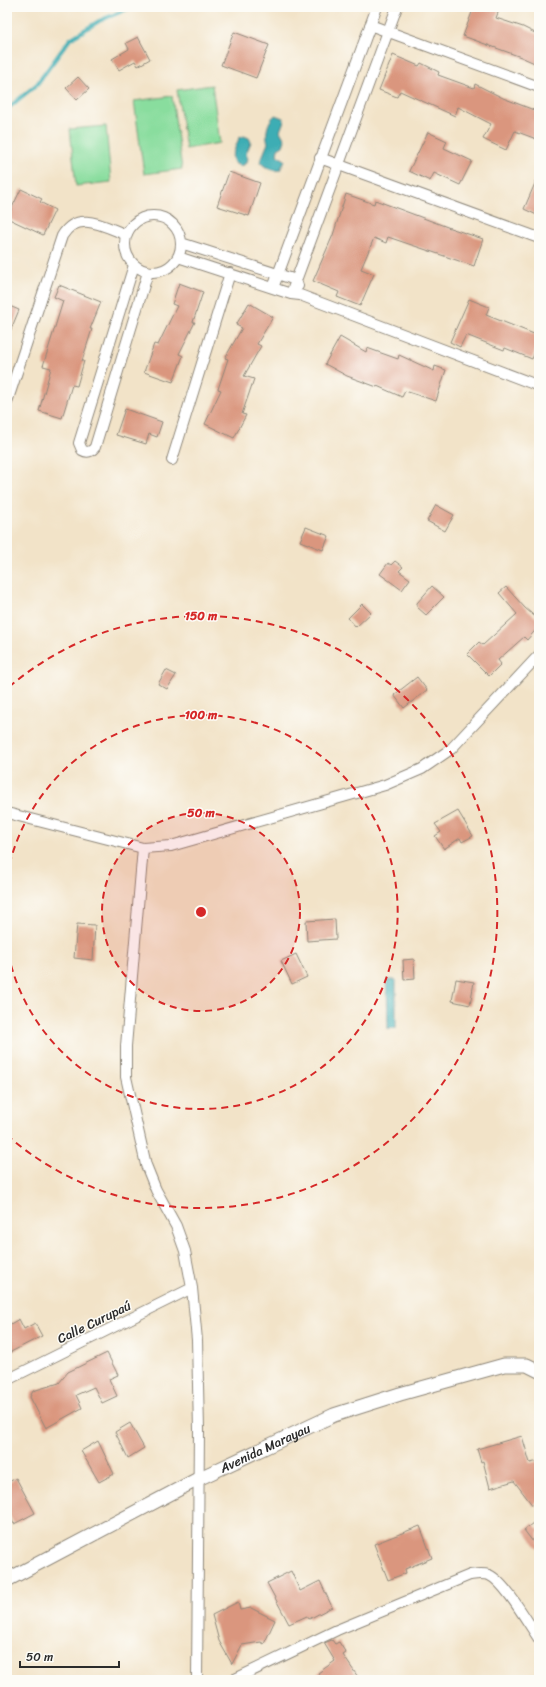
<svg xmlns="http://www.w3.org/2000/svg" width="546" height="1687" font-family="Sriracha,sans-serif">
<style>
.green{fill:#89dd9e;stroke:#5a8464}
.water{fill:#3cadb4;stroke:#346c70}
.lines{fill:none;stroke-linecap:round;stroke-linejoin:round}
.stream{stroke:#3cadb4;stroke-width:4}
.building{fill:#da967e}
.minor-casing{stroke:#8e877a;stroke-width:12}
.tertiary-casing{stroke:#8e877a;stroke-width:15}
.minor{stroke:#fff;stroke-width:10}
.tertiary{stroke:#fff;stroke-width:13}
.ring{fill:none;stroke:#d62828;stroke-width:2;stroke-dasharray:7 5}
.labels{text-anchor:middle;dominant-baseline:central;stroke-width:3;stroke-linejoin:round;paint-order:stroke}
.street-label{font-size:13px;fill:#2b2b2b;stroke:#fdfcf7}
.centre{fill:#d62828;stroke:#fdfcf7;stroke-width:2}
.ring-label{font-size:12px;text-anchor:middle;font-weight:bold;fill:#d62828;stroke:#fdfcf7;stroke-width:3;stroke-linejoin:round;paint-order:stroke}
</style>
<rect width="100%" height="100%" fill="#fdfcf7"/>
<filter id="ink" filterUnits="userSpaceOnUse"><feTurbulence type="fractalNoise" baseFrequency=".025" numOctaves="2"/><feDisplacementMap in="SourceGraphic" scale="8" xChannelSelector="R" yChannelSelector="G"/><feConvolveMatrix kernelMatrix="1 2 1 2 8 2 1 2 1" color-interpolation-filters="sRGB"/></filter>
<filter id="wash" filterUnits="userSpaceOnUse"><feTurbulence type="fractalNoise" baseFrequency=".012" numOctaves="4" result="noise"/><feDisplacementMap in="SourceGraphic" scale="16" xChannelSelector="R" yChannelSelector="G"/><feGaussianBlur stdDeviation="0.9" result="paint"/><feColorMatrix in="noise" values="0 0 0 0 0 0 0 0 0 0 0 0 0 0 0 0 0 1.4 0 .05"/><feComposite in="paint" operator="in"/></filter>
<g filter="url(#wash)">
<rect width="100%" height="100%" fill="#f2e3c8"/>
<path class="green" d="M212,85L220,143L186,149L177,90Z
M172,96L182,169L144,174L134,101Z
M106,126L111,182L76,186L70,129Z"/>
<path class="water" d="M275,115L283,118L284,121L280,131L285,140L283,146L278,149L277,155L285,160L280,170C274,172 264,167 260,162L268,143C265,134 267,122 275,115Z
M244,136L249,138L251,142L246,154L248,159L245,164L240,166L234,163L232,156L239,138Z
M387,980H396V1028L388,1029Z"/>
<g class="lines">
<path class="stream" d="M7,109L37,84L70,39L99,21L132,7"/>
</g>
<g id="blocks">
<path class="building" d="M474,7H490L499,10L496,18L523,27L539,35V65L521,57L463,36Z
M234,32L269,45L256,78L221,65Z
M138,37L150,59L138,66L135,61L119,70L112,59L129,49L126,43Z
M393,55L419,66L421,63L439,72L438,75L474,88L475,84L503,98L539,112V140L515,131L506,150L483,139L491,124L458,107L455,116L400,91L397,97L379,90Z
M78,77L89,89L77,100L66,88Z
M428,132L447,141L444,148L472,161L460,185L434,173L430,181L409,171Z
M229,172L260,183L249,216L217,206Z
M539,174V216L524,209Z
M21,189L42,199L40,202L55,210L43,235L7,218Z
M346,194L374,204L375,200L450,228L483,239L474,266L388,237L386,243L374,238L361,269L374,274L360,306L337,297L339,292L313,281L333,235Z
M179,283L203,292L193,322H195L179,354L183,356L173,382L144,372L154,344L158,345L177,306L172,304Z
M59,285L101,302L90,329H92L82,361H84L77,386L72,385L62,418L39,411L51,368L43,366L63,301L54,297Z
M469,299L489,307L486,315L539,336V342L532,359L505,348L504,350L466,335L460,347L450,342Z
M249,303L273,317L257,344L261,346L244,376L254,379L242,414L246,415L234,438L205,424L221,390L218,389L228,359L225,358L242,328L236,325Z
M7,305L19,310L7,339Z
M340,337L366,352L367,348L398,359L399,355L434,371L435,366L446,370L436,401L405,391L402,397L377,386V387L347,376L325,364Z
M125,409L162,422L157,437L149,434L146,444L116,435Z
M436,505L454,515L445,531L427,521Z
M306,527L329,536L323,550L300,541Z
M395,561L403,567L399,571L410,579L402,590L380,574L388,563L391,565Z
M432,586L444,597L426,615L417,607V603Z
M506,587L525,608L539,620V626L527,640L524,637L498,660L501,664L489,676L467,654L479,642L483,645L517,614L499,593Z
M362,604L371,613L356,627L348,618Z
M166,670L176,675L167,689L158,684Z
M417,677L427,690L404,708L394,695Z
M458,811L473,836L462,842L460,838L444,849L435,836L441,832L435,824Z
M335,919L336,939L307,941L306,921Z
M77,924L95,925L93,960L74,958Z
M296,954L307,977L292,984L281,961Z
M414,959L415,979L404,980L403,960Z
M456,979L474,982L470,1005L452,1001Z
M19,1319L24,1329L35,1323L42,1336L7,1354V1326Z
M107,1353L118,1375L109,1379L117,1396L102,1403L94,1387L76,1395L82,1408L46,1428L30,1397L33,1391L59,1383L68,1372Z
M130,1423L144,1448L128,1458L115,1432Z
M522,1436L530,1463L539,1461V1501L533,1506L514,1481L490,1488L483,1461L481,1462L477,1449Z
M98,1441L114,1474L99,1482L81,1451Z
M16,1478L35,1513L14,1524L7,1511V1483Z
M533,1523L539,1530V1550L524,1530Z
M420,1526L432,1558L405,1569L406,1573L388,1580L374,1544Z
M291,1571L300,1591L320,1581L332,1607L309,1619L307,1616L289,1624L267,1583Z
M238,1602L240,1610L251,1608L275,1620L264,1644L261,1642L242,1645L232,1664L219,1641L212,1615Z
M332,1640L335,1644L339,1642L346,1653L343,1655L360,1680H323L318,1673L335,1661L324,1643Z"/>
</g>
</g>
<g filter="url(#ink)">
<use href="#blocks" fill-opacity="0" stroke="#8e877a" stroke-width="1"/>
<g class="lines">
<defs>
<path id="minor" d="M370,25L539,87
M320,158L539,238
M125 244a28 28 0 1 1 56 0a28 28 0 1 1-56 0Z
M181,243L296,280L298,286
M178,257L291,294L300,295L539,386
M134,265L79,443L82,450C87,453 91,452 95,447L148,272
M273,288L377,7
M291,294L397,7
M7,402L62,236C78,209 105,227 127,235
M172,460L230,273
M7,813L143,848L171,846L385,785L422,769L451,749L539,655
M143,848L126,1046V1077L146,1165L156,1190L176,1226L185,1251L192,1288L197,1340L199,1430L197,1680
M7,1380L192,1288
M233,1680L337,1630L470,1575C477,1574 482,1573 489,1575C505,1582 528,1623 539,1639"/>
<g id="tertiary">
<path id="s1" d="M7,1580L198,1479L334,1415L400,1394L504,1365H527L539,1371"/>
</g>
</defs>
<use href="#minor" class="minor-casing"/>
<use href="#tertiary" class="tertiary-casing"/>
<use href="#minor" class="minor"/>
<use href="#tertiary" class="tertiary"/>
</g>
</g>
<circle cx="201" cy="912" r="99" fill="#d62828" fill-opacity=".12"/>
<g class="ring">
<circle cx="201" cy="912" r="99"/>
<path d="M7 876A197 197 0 1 1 7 948"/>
<path d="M9 687A296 296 0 1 1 9 1137"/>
</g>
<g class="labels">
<g class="street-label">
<text transform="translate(94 1322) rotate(-26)">Calle Curupaú</text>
<text stroke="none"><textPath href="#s1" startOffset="290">Avenida Marayau</textPath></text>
</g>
</g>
<circle cx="201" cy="912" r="6" class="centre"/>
<g class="ring-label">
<text x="201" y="620">150 m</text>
<text x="201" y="719">100 m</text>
<text x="201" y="817">50 m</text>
</g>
<rect width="546" height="1687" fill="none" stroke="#fdfcf7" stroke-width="24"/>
<path d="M20 1661v6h99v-6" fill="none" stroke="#2b2b2b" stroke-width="2"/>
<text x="26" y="1661" font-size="12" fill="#2b2b2b" stroke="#fdfcf7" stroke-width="3" paint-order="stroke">50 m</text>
</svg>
